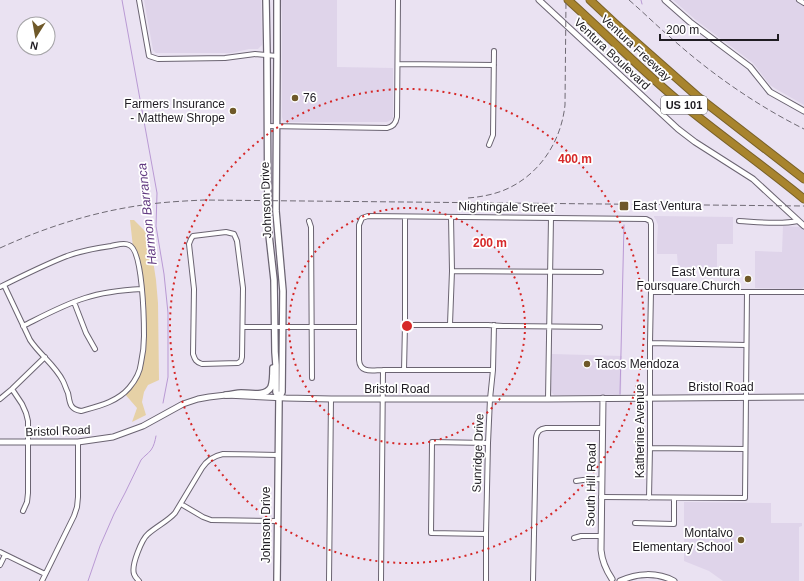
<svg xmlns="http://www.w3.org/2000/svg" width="804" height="581" font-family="Arial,sans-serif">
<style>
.built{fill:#dfd4ea}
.green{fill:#e6d1a6}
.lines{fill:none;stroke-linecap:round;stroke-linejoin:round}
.stream{stroke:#b999d4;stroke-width:1}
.minor-casing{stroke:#6b6472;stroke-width:6}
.tertiary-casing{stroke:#6b6472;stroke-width:7}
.secondary-casing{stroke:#6b6472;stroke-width:8}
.motorway-casing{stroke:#786029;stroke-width:9}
.minor{stroke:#fff;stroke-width:4}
.tertiary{stroke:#fff;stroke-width:5}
.secondary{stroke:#fff;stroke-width:5.5}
.motorway{stroke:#a8842d;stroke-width:7}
.rail{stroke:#6f6a74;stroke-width:1;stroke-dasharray:6 3;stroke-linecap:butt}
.ring{fill:none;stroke:#d62828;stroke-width:2;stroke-dasharray:2 4}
.poi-dot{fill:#6f5929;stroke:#fff;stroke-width:1.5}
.labels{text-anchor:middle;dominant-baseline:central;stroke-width:3.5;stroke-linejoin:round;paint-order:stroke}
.shield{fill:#fff;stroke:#626064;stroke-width:1}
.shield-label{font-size:11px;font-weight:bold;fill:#1f1c22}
.street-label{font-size:12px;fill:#1f1c22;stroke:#fff}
.poi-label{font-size:12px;fill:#1f1c22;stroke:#fff;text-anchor:start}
.water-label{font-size:13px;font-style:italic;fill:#623a81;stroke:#fff}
.centre{fill:#d62828;stroke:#fff;stroke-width:2}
.ring-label{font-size:12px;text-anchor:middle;font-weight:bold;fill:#d62828;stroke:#fff;stroke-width:3.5;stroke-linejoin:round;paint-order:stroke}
</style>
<rect width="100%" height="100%" fill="#eae2f2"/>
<path class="built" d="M144,0H261L262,45L258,49H249L232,53H156L153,50Z
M281,0H337V67L393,68V119L387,122H286L283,121L282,117V15Z
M673,0H804V105L776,89L770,85L753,63L697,21Z
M654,216L733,217V244H717V267H678L677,254H657V243L658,225L656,220L654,217Z
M783,226L799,227L803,228L804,231V287L802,289L755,288V251L782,252Z
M552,354L622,356L621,395H554L552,393L551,390Z
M684,502L771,503V523H802V526L799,527V581H723L709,571L684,561Z"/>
<path class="green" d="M130,220H134L148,234L152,254L156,280L158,303L159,380L148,385L144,392L142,402L146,415L132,422L137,408L124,393L139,371L144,342L142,289L133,247Z"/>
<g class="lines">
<path class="stream" d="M122,0L157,193L156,226L164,274L168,313V377L163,403
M641,0L642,4
M620,394L624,225
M88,581L100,546L114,514L125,493L141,460C144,456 148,454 151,450C154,446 155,441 156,436"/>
<defs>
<path id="minor" d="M139,0L149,56L158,59L225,58L255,54L277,56
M799,0L804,3
M398,64L494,65
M267,126L387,128C393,127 396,123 397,117L398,0
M489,145L493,135L494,51
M309,221L311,227L312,378
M739,221C757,222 780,225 798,221
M226,232L234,234L237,241L243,288L242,357L241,361L238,363L202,364C196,362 195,360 193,354L194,289L189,244L191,239L193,236Z
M452,271L601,272
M0,287C22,276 44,265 67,256C81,251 96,248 111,246C117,245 124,242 129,245C143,250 144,321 144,336C144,345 143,354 141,363C140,372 135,381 129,388C117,402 99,406 81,411C69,409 70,402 68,393C66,389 65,385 63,381C55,365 40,355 30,340L4,285
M651,292H804
M74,302L86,333L95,349
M450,324L452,271L451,217
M405,325H488L503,326L600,327
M23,326C43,316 63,305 85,298C103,292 123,290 142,289
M243,327H359
M650,343L746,345
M404,370L405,325V217
M493,370H383C373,370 360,374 359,360V225L362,218L368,216L646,219L650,221L651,224V292L650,343V448L649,498
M12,389L22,404L26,413L28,421V493L27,502L23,511
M0,399L12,389L45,357
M548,399L551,218
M650,448L745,449
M576,481L583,480L602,479
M601,497L745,498L747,292
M181,504L203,517L211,520L277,521
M635,523L674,524V498
M486,534L431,533L432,442L488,443
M574,538L581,536H601
M0,552L45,574
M0,565L5,555
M42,581L74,516L77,507L78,497V442
M139,581C137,579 135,577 134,574C131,565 142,539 148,534C157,526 168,521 175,513L202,468C207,460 214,456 223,454L278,455
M329,581L331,399
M381,581L383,370
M486,581V534L488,443L490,399L493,370L494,325
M533,581L536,438C537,431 540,429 546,428H602"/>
<path id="tertiary" d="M539,0L678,129L695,142L753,179L804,226
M665,0L690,22L750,67L770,92L779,97L804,111
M603,398L601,550C602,561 606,570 612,579
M0,442H78L113,437L143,426L183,404L198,399L209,397L226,395L286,398L331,399H548L804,397
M620,581C637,573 657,572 674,581"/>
<path id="secondary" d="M266,0L267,55L268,226L274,280L275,352L276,365V392L279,398L277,581
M277,0V56L276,211L283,291L282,392L279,398
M226,395C231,395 236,393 241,393C249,393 266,397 271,387C273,382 273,374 273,368"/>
<path id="motorway" d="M568,0C606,34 642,71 681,103C721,136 764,166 804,199
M590,0L621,29L697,96L804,179"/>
</defs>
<use href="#minor" class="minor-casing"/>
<use href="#tertiary" class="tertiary-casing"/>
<use href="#secondary" class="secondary-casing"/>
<use href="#motorway" class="motorway-casing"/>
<use href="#minor" class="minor"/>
<use href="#tertiary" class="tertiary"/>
<use href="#secondary" class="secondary"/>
<use href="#motorway" class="motorway"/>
<path class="rail" d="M629,0C643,12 656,25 670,37C710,73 756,105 804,129
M468,198C480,197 491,195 502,191C538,177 561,143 565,105L566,0
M0,248C46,227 93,212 143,205C163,202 184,201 204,200L804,206"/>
</g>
<g class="ring">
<circle cx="407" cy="326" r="118"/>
<circle cx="407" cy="326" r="237"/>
</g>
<g class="poi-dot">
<circle cx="295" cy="98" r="4"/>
<circle cx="233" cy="111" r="4"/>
<rect x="619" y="201" width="10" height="10" rx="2"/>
<circle cx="748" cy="279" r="4"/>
<circle cx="587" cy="364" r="4"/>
<circle cx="741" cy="540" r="4"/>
</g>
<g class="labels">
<rect class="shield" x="661" y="96" width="46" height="18" rx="3"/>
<g class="shield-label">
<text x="684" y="105">US 101</text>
</g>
<g class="street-label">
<text transform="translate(636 48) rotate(43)">Ventura Freeway</text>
<text transform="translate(612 54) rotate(43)">Ventura Boulevard</text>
<text transform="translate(266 200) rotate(-92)">Johnson Drive</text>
<text transform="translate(506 207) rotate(1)">Nightingale Street</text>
<text x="721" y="387">Bristol Road</text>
<text x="397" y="389">Bristol Road</text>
<text transform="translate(58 431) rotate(-2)">Bristol Road</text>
<text transform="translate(640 431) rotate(-90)">Katherine Avenue</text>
<text transform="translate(478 453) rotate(-88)">Sunridge Drive</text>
<text transform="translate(591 485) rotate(-89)">South Hill Road</text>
<text transform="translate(266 525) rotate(-90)">Johnson Drive</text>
</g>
<g class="poi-label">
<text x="303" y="98">76</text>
<text x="225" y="104" text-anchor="end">Farmers Insurance<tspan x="225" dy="14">- Matthew Shrope</tspan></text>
<text x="633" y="206">East Ventura</text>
<text x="740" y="272" text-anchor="end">East Ventura<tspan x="740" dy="14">Foursquare Church</tspan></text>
<text x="595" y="364">Tacos Mendoza</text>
<text x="733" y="533" text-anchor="end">Montalvo<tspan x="733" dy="14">Elementary School</tspan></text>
</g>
<g class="water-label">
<text transform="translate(147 214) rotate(-96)">Harmon Barranca</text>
</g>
</g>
<circle cx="407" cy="326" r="6" class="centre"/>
<g class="ring-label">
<text x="575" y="163">400 m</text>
<text x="490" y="247">200 m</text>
</g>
<g transform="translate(36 36) rotate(191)"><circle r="19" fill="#ffffff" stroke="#a5a4a7"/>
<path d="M0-3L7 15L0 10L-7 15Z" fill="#6f5929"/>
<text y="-6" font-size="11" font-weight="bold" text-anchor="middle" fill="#1f1c22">N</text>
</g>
<path d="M660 34v6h118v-6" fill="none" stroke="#1f1c22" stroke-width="2"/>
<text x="666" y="34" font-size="12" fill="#1f1c22" stroke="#ffffff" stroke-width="3" paint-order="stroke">200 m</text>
</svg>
